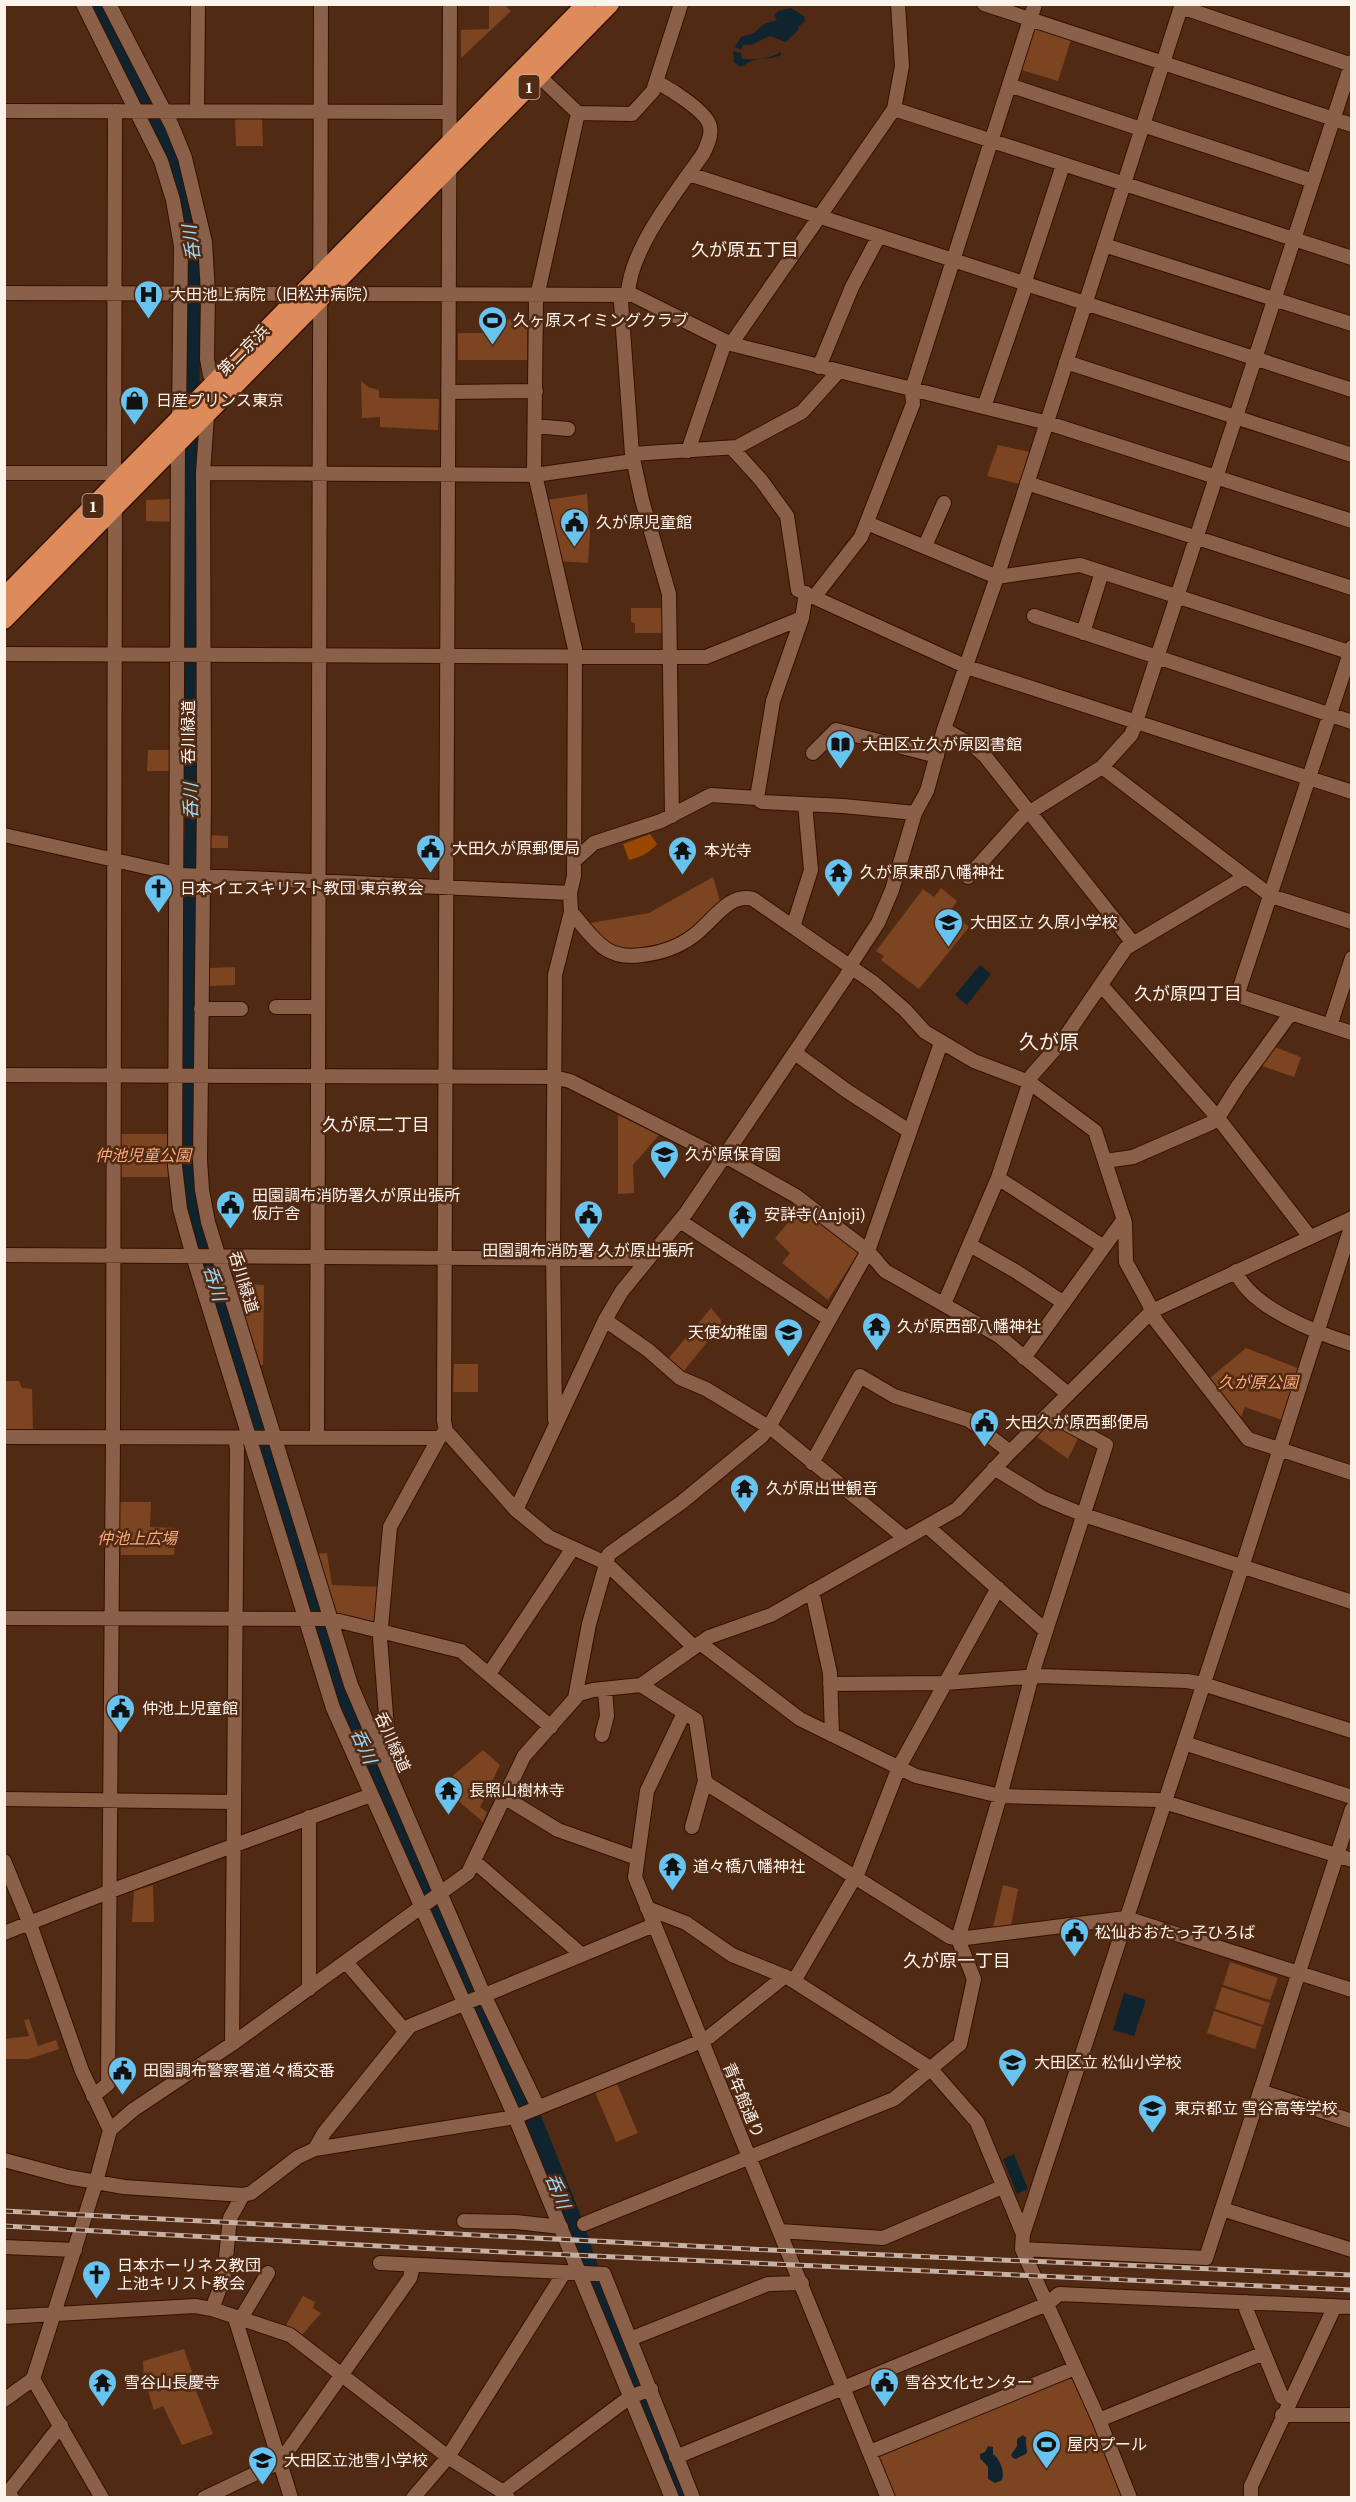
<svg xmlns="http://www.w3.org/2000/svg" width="1356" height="2502" font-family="'Source Serif 4','Noto Sans JP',serif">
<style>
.green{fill:#7d4421}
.forest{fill:#9a4701}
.water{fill:#0f242e}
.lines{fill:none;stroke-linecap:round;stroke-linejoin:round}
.minor-casing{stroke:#341100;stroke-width:16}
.highway-casing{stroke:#341100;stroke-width:21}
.minor{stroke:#8b6048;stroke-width:14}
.highway{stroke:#dd8b5a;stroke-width:18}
.rail-casing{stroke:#c5b2a6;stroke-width:5}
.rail{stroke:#502a13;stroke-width:3;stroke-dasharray:9;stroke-linecap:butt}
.labels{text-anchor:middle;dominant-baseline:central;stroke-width:5;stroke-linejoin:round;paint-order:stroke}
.shield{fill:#502a13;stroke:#c9b7ac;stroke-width:1.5}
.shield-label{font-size:15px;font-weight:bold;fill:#fdf3ed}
.poi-label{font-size:16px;fill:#fdf3ed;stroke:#502a13;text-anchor:start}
.street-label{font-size:16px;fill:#fdf3ed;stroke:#502a13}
.park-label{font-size:16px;font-style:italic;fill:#fcab7b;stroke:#502a13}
.water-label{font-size:18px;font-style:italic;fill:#9bd9f9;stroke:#502a13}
.neighbourhood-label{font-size:18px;fill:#fdf3ed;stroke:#502a13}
.quarter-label{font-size:20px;fill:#fdf3ed;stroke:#502a13}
</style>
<rect width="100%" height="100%" fill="#502a13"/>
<path class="green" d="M489,5H505L511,11L461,58V30L489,29Z
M1033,26L1071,40L1058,81L1015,68Z
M235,117H262L263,146H236Z
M486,319L527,320V360H458V333H486Z
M361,381L368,387L379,390V398L439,399L438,430L380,427V417L362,418Z
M998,445L1030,452L1020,484L987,476Z
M587,494L590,534L588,563L558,561L546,500Z
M171,499L172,522L146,521V500Z
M631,608H664V633H635V623L631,622Z
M148,750H172L173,771H147Z
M209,835L228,836V848H209Z
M713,877L720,901L688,933L663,947L628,951L608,943L590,923L649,913Z
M941,888L957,901L950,911L969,927L919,989L881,960L884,956L876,951L923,889L934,897Z
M235,967V985L209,986L208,968Z
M1272,1046L1301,1057L1294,1077L1262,1066L1261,1062Z
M618,1115L659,1135L633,1165L634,1193L618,1194Z
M117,1134H171V1177H116Z
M800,1209L859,1252L828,1300L782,1263L790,1253L775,1238Z
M231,1283L264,1285L263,1365H256Z
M711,1308L721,1320V1325L683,1372L668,1359Z
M1246,1348L1300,1369L1282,1420L1245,1407L1241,1417L1210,1378Z
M454,1364H478V1392H453Z
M4,1381H19L22,1388L32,1389L33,1432H5Z
M1053,1421L1079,1436L1068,1459L1037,1437Z
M119,1502H151L150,1527L176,1528L174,1555H121Z
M327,1553L332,1585L380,1587L376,1625L331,1613L313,1554Z
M483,1750L500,1765L480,1807L487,1812L483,1822L441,1786Z
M153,1885L154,1922H132L134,1891Z
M1003,1885L1018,1889L1011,1925L993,1927Z
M1230,1962L1278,1978L1270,2000L1223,1985Z
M1222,1987L1270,2003L1263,2025L1215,2009Z
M1214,2011L1262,2027L1255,2049L1207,2033Z
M29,2019L38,2046L56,2040L59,2049L29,2059H5V2039L29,2036L24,2020Z
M617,2084L638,2133L616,2142L595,2092Z
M303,2296L315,2302L313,2308L321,2313L302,2335L286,2325Z
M184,2349L192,2372L189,2373L213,2434L182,2445L163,2406L154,2410L144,2379L143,2361Z
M1068,2378L1078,2381L1122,2497H893L878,2461L882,2452Z"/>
<path class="forest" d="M650,834L657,844C651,852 639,858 629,860L623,844Z"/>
<path class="water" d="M87,5H106L178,152L197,223L201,273L196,651L199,672L196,673L195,697L198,699L195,815L198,816V1188L329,1619L538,2108L584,2224L601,2275L691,2497H677L340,1708L183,1206L180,1169V1010L186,782H183L185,673L183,672V651H185L186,477L184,467L183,229Z
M791,8L804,16L805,21L798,27L799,29L786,42L770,36L751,45H743L741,50L735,47L741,37L754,33L764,24L777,20L774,15L778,11Z
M733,51L741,53L742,59C756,60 769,59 781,52V55C771,60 761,57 752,61C745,63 745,67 738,66L734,62Z
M980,965L991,974L967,1005L955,995Z
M1124,1993L1146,2000L1134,2036L1113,2030Z
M1014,2154L1028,2189L1017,2194L1003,2159Z
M1023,2435C1029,2441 1025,2435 1026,2443C1028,2458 1028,2451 1016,2459L1013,2458L1011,2455L1017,2446V2439Z
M988,2446L993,2447V2454C1000,2459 1005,2471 1002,2480L995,2483L988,2479V2467L980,2458V2454L985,2452Z"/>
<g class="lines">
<defs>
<path id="minor" d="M83,4L161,161L173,200L181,246L179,418
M109,4L172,126L185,158L205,242L208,293L207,359L210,375L216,381
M450,4L444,1421L446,1431L516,1510L549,1537L606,1563L694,1647
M984,4L1352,125
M1181,7L1352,65
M540,77L578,113L632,114L653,91L681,4
M1009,85L1141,129
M894,109L1352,258
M4,111L449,112
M197,111L198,4
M1143,125L1313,181
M689,174L1352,390
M1104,245L1352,324
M1024,284L1063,165
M4,293L633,295L731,344L1048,423L1352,521
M628,294C630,249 677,191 703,154C707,146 712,136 710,127C708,112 670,89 657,82
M623,295L621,302L632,454L642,500L669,594L672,816
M731,344L894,109L902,66L898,4
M1066,362L1352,455
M819,367L852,287L879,236
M448,392L536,391
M984,407L1026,285
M207,416L203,473L204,798L200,1160L202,1190L208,1222L351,1685L484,1995L536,2103
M535,426L568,429
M178,443L175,1166L180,1209L193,1256L333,1708L515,2117L672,2498
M732,448L761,480L787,516L798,590L967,667L1352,792
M688,451L725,342
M632,454L737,447L802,412L838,372
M4,473H114L119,479
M114,473L115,111
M203,473L535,475L633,461
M1027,483L1352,588
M867,523L997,577L1080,565L1352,653
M925,546L944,503
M815,596L861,537L913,404L912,389L1035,4
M1034,616L1352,722
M1083,633L1102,572
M1352,647L1238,993L1239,996L1352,1033
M4,654L706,657L802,618
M944,729L975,747L985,756L1133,943
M813,753L836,730L937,756
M1102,767L1271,896L1352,922
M757,798L773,701L802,618L806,593
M4,835L181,875L570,893
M574,861L594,843L661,821L711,795L757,798L762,802L843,806L915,813
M968,877L1022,817L1102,767L1131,735L1134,728L1352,62
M571,912C582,924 592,940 606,949C617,956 629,957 642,955C661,953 677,948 693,936C711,924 728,892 753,899L874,983L905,1010L925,1032L974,1061L1029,1082L1095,1131L1125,1223L1126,1262L1149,1304L1156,1321L1248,1439L1352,1473
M793,927L811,870L805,804
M1101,985L1218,1118L1310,1237
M276,1007H318
M201,1009H241
M1330,1026L1352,958
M795,1053L847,1091L909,1131
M4,1075L554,1077L570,1081L716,1155L725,1156L796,1196L868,1251L885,1271L999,1336L1068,1394
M1105,1161L1133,1157L1211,1123L1221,1113L1238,1086L1291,1013
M998,1178L1104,1247
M680,1221L829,1319
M970,1245L1017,1272L1064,1303
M4,1255L648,1259
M1236,1271C1249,1307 1317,1333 1352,1344
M944,1304L998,1178L1032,1075L1063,1040L1126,948L1245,877
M605,1320L648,1350L680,1378L706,1389L775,1431L905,1538
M1024,1358L1124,1219
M555,1420L553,1251L555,975L571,912L570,893L574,876L575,649L534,470L536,301L578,113
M4,1437L439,1438L446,1431
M317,1438L321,4
M812,1463L860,1376L894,1396L969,1420L1010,1452
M994,1468L1043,1498L1084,1515L1352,1602
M516,1510L605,1320L622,1291L686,1213L847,975L853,961L878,923L892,890L915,813L927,791L944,729L997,577L1182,4
M927,1526L1046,1631
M812,1591L830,1673L832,1735
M4,1618L331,1619L461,1651L551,1727
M700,1643L800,1719L916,1776L1000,1796L1158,1800L1352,1860
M489,1674L573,1548
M830,1684L945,1683L1039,1676L1187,1681L1203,1684L1352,1731
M641,1685L696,1720L705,1781L709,1785L950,1937L958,1939L1126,1918L1352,1990
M575,1698L589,1624L609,1554L682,1502L762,1436L769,1427L868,1251L941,1043
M684,1713L647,1791L635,1877L888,2498
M602,1735L607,1716L605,1689
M1184,1743L1352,1797
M390,1767L380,1638L390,1527L439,1438
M504,1797L558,1830L637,1858
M4,1799L234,1802
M692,1827L705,1781
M4,1861L30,1924L82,2071L110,2130L96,2182L33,2379L4,2400
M474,1861L582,1955
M647,1908L686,1923L732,1955L789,1978L930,2068L977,2122L1023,2234
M4,1933L116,1889L371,1795
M346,1962L405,2031
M794,1981L859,1870L899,1767L998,1588
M309,1989V1817
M232,2044L237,1449L235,1438
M1260,2091L1352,2121
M93,2096L108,2084L113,1438L115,508
M110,2130L133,2110L232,2044L468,1873L524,1756L579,1694L593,1690L641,1685L709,1637L771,1615L957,1509L1010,1452L1152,1311L1352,1218
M315,2149L324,2133L410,2026L654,1925
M4,2160L68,2177L124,2187L243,2195L251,2193L298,2157L315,2149L515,2117L692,2045L709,2037L785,1976
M1222,2209L1352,2250
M464,2221L516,2222L561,2227
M584,2224L894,2099L960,2044L974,1979L958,1939L1000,1796L1034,1668L1106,1445L1048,1414
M780,2231L883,2238L1002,2187
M4,2247L75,2250
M1022,2249L1206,2258L1352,1809
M380,2263L604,2274L693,2498
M1246,2302V2309L1282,2397L1290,2401
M212,2309L224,2277L230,2218L243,2195
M4,2317L195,2306L212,2309L290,2335L448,2457L503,2492L508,2498
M235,2318L291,2498
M240,2320L268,2273
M630,2339L768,2284L802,2283
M33,2379L102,2498
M1282,2415H1352
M1099,2420L1264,2353
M870,2452L1075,2368
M676,2457L1047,2304L1059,2294L1352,2307
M503,2492L630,2397L651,2389
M12,2498L7,2494L61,2425
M204,2498L280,2462L410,2278L413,2266
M413,2498L448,2457L564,2273
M1130,2498L1099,2420L1022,2249L1023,2234L1242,1567L1352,1224
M1251,2498V2486L1335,2306"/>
<path id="highway" d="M4,597L586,4
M4,620L610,4"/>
</defs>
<use href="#minor" class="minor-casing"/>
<use href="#highway" class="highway-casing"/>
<use href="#minor" class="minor"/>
<use href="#highway" class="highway"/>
<defs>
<path id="rail" d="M4,2211L771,2250L1352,2275
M4,2226L416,2248L1352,2290"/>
</defs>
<use href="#rail" class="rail-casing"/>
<use href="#rail" class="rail"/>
</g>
<defs>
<symbol id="hospital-pin" viewBox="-11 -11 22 30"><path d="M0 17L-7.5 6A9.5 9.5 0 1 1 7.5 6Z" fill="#67c4f0" stroke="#502a13"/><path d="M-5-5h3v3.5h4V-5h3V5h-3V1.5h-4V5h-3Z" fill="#111"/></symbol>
<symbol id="stadium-pin" viewBox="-11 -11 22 30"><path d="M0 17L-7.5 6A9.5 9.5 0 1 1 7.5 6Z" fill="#67c4f0" stroke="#502a13"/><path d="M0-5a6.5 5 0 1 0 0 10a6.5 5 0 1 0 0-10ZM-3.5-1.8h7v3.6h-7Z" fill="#111"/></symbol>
<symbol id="shop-pin" viewBox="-11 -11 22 30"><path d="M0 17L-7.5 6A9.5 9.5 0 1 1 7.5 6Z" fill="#67c4f0" stroke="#502a13"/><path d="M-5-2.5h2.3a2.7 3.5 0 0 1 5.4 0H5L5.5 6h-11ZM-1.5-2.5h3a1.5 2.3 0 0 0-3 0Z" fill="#111"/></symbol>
<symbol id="civic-pin" viewBox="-11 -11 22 30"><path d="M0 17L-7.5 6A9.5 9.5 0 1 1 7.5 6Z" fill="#67c4f0" stroke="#502a13"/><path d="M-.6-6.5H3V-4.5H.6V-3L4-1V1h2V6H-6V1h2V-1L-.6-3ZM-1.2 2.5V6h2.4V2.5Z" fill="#111"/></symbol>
<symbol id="library-pin" viewBox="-11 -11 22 30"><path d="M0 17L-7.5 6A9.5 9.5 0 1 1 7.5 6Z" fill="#67c4f0" stroke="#502a13"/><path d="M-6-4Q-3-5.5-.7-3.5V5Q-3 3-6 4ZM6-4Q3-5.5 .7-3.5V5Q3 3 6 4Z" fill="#111"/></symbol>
<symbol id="temple-pin" viewBox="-11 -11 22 30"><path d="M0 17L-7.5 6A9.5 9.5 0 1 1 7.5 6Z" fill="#67c4f0" stroke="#502a13"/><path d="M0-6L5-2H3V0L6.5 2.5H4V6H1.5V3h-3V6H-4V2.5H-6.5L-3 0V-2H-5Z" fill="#111"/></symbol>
<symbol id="church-pin" viewBox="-11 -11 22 30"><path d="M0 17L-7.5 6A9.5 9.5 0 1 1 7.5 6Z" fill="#67c4f0" stroke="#502a13"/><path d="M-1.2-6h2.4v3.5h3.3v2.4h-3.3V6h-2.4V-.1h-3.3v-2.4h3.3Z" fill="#111"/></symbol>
<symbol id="school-pin" viewBox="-11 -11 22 30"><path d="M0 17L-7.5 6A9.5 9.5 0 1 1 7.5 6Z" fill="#67c4f0" stroke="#502a13"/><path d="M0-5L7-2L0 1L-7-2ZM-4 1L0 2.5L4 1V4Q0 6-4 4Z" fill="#111"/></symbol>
</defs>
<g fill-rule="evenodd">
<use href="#hospital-pin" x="132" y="278" width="33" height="45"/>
<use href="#stadium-pin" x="476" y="304" width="33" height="45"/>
<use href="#shop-pin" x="118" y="384" width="33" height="45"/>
<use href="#civic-pin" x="558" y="506" width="33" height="45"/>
<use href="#library-pin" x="824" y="728" width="33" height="45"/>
<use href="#civic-pin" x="414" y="832" width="33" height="45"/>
<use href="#temple-pin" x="666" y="834" width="33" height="45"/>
<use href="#temple-pin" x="822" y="856" width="33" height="45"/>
<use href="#church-pin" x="142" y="872" width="33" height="45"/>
<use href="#school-pin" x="932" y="906" width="33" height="45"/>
<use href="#school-pin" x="648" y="1138" width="33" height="45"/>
<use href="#civic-pin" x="214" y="1188" width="33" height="45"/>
<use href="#civic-pin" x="572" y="1198" width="33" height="45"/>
<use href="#temple-pin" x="726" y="1198" width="33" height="45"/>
<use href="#temple-pin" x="860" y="1310" width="33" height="45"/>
<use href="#school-pin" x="772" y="1316" width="33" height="45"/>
<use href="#civic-pin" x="968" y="1406" width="33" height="45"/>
<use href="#temple-pin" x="728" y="1472" width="33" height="45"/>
<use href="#civic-pin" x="104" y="1692" width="33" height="45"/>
<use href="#temple-pin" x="432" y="1774" width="33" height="45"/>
<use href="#temple-pin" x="656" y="1850" width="33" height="45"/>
<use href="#civic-pin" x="1058" y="1916" width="33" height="45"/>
<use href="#school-pin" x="996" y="2046" width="33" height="45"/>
<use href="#civic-pin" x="106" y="2054" width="33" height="45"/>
<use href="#school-pin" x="1136" y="2092" width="33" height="45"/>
<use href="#church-pin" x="80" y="2258" width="33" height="45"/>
<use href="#temple-pin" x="86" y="2366" width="33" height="45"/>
<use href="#civic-pin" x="868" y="2366" width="33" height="45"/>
<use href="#stadium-pin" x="1030" y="2428" width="33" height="45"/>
<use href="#school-pin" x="246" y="2444" width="33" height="45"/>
</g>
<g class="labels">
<g class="shield">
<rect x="518.5" y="75" width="21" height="24" rx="4.5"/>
<rect x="82.5" y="494" width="21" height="24" rx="4.5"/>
</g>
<g class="shield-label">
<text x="529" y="87">1</text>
<text x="93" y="506">1</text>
</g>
<g class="poi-label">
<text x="170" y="294">大田池上病院（旧松井病院）</text>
<text x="513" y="320">久ヶ原スイミングクラブ</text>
<text x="156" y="400">日産プリンス東京</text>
<text x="596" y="522">久が原児童館</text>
<text x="862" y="744">大田区立久が原図書館</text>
<text x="452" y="848">大田久が原郵便局</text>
<text x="704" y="850">本光寺</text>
<text x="860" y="872">久が原東部八幡神社</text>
<text x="180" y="888">日本イエスキリスト教団 東京教会</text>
<text x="970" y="922">大田区立 久原小学校</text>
<text x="685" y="1154">久が原保育園</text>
<text x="252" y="1195">田園調布消防署久が原出張所<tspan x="252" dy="18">仮庁舎</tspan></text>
<text x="764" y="1214">安詳寺(Anjoji)</text>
<text x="588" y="1250" text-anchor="middle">田園調布消防署 久が原出張所</text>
<text x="897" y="1326">久が原西部八幡神社</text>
<text x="768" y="1332" text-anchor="end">天使幼稚園</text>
<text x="1005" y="1422">大田久が原西郵便局</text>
<text x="766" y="1488">久が原出世観音</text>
<text x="142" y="1708">仲池上児童館</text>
<text x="469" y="1790">長照山樹林寺</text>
<text x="693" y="1866">道々橋八幡神社</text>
<text x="1095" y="1932">松仙おおたっ子ひろば</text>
<text x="1034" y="2062">大田区立 松仙小学校</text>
<text x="143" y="2070">田園調布警察署道々橋交番</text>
<text x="1174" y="2108">東京都立 雪谷高等学校</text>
<text x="117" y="2265">日本ホーリネス教団<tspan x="117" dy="18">上池キリスト教会</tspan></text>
<text x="124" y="2382">雪谷山長慶寺</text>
<text x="905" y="2382">雪谷文化センター</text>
<text x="1067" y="2444">屋内プール</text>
<text x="284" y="2460">大田区立池雪小学校</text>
</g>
<g class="street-label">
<text transform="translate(243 350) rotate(-45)">第二京浜</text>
<text transform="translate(188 732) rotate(-90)">呑川緑道</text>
<text transform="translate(244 1282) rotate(73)">呑川緑道</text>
<text transform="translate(393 1742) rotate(66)">呑川緑道</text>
<text transform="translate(744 2100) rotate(67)">青年館通り</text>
</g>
<g class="park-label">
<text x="143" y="1155">仲池児童公園</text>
<text x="1258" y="1382">久が原公園</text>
<text x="137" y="1538">仲池上広場</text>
</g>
<g class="water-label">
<text transform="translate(191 243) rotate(-97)">呑川</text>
<text transform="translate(190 801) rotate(-90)">呑川</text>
<text transform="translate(215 1283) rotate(73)">呑川</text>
<text transform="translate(364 1746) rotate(66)">呑川</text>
<text transform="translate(558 2191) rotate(68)">呑川</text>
</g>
<g class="neighbourhood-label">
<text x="745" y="249">久が原五丁目</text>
<text x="1188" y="993">久が原四丁目</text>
<text x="376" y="1124">久が原二丁目</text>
<text x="957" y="1960">久が原一丁目</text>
</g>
<g class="quarter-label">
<text x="1049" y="1042">久が原</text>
</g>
</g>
<rect width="1356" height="2502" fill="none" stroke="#fdf3ed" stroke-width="12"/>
</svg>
